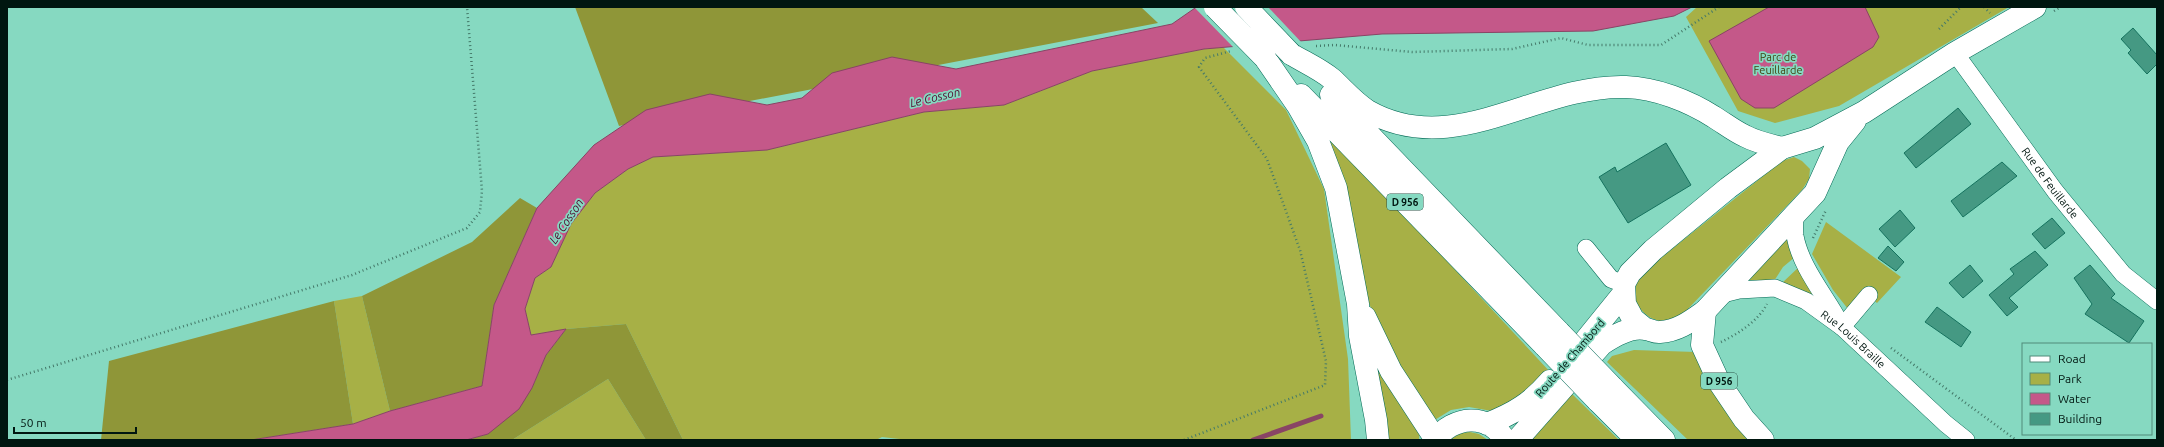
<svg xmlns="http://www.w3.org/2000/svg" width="2164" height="447" font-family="Ubuntu,sans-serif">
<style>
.green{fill:#a7b046}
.forest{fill:#8f9638}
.water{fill:#c45889;stroke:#894465}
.pier{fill:#86d9c1}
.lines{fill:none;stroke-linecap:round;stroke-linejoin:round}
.stream{stroke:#894465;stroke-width:5}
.building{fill:#459983;stroke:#15725e}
.minor-casing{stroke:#036a56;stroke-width:18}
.major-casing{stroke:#036a56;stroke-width:23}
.highway-casing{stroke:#036a56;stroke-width:23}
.path{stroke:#447969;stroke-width:2.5;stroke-dasharray:1 3;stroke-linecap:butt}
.minor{stroke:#fff;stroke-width:17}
.major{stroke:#fff;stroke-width:22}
.highway{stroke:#fff;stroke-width:22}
.highway-bridge-casing{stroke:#036a56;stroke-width:23;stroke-linecap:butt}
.highway-bridge{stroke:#fff;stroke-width:22}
.labels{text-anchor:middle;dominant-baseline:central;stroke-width:3.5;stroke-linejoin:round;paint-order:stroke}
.shield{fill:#86d9c1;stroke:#285045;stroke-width:1}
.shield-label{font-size:10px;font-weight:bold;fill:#001610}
.park-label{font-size:11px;fill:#424714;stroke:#86d9c1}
.street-label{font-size:11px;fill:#001610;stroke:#86d9c1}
.water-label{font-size:12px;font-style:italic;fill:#520c31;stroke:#86d9c1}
</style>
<rect width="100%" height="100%" fill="#86d9c1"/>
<path class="green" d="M1697,7H2009L1839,106L1775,123L1738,111L1686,17Z
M1223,47L1286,110L1324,189L1348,359L1351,440H908L882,437L876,440H683L626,324L566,329L531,335L525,309L535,278L551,267L571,224L595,193L628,169L653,157L767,150L924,112L1004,105L1092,71L1204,49Z
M1325,130L1551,373L1520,402L1492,411L1469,407L1451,410L1433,421L1395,362L1374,317L1361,280Z
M1794,157L1802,161L1810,169L1809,179L1802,190L1685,312C1681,315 1677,319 1672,320C1656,326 1635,311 1635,294C1634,284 1641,276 1647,269L1782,161Z
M1826,222L1901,277L1877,303L1863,291L1848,309L1833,290L1812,254Z
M1789,236L1795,257L1783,267L1774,281L1747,280Z
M1800,266L1820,302L1782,283Z
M362,296L390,411L353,424L334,301Z
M1634,350L1696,352L1752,440H1688L1607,362L1612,356Z
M1374,353L1420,429L1419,440H1386Z
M608,379L646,440H512Z
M1571,393L1619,440H1530Z
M1470,432L1479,434L1488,440H1449L1461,433Z"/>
<path class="forest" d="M575,7H1141L1158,23L619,126Z
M520,198L537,208L494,305L482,386L390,411L362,296L472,242Z
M334,301L353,424L251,440H101L109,361Z
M626,324L683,440H646L608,379L512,440H466L488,434L532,388L546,355L566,329Z"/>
<path class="water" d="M1202,7H1692L1674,16L1593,31L1382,34L1204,49L1092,71L1004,105L924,112L767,150L653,157L628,169L595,193L571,224L551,267L535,278L525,309L531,335L566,329L546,355L532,388L519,409L488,434L466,440H251L353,424L390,411L482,386L494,305L537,208L594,145L646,110L710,94L767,105L802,98L832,73L892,57L956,69L1172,24L1195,8Z
M1769,7H1865L1879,37L1873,47L1774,108H1755L1741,99L1709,41Z"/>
<path class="pier" d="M1194,7H1268L1302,43L1234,48Z"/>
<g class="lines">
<path class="stream" d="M1253,440L1321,416"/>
</g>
<path class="building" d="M2133,28L2157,55V64L2147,74L2128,53L2131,50L2121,39Z
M1958,108L1971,124L1916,168L1904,153Z
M1666,143L1691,185L1628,223L1599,177L1615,167L1617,172Z
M2002,162L2017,176L1963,217L1951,201Z
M1900,210L1915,228L1895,247L1879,229Z
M2052,218L2065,233L2045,249L2032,234Z
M1888,246L1904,262L1896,271L1878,258Z
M2035,251L2048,265L2009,298L2018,307L2007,316L1989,295L2014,274L2010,269Z
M1970,265L1983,281L1963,298L1949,283Z
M2090,265L2115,294L2111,298L2144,321L2129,343L2085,314L2092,304L2074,278Z
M1937,307L1971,332L1961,347L1925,322Z"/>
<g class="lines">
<defs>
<g id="minor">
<path id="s1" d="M1955,53L2055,191L2123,274L2157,301"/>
<path d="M1795,214C1795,221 1794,229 1795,236C1801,268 1825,295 1840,323"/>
<path d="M1586,248L1611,279L1624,284"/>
<path id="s2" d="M1719,295L1739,290L1775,288L1806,301L1842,327L1946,424L1966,440"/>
<path d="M1842,327L1869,295"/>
</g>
<path id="major" d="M1644,328L1633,319L1625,304L1624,284L1630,273L1653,250L1728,188L1782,148L1815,138L1864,112L1955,53L2035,7
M1576,352L1623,294
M1487,424C1515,413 1531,403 1550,381
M1435,440C1453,416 1488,412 1505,440
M1517,440L1602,344C1614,336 1630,326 1645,329C1650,329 1655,333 1660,332C1678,331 1691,321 1705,311L1815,193L1838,142L1855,121"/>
<path id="highway" d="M1291,54C1304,62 1320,69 1332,79C1343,89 1355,103 1368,111C1455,160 1537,84 1626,87C1656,88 1689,101 1714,117C1724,123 1734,131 1745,136C1756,142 1770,145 1782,148
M1265,58L1298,106L1318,141L1336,188L1358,304L1360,336L1376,420L1378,440
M1301,95L1545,346
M1331,95L1559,332
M1705,311L1702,345L1719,382L1744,419L1763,440
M1365,317L1391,371L1436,440
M1612,387L1664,440
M1597,400L1637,440"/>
</defs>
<use href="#minor" class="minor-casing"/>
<use href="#major" class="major-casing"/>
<use href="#highway" class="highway-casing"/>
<path class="path" d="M1984,7L1990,13
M2054,11L2061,7
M1939,29L1961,7
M1316,46L1335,45L1412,52L1512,49L1561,38L1588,45H1661L1719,7
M1813,238L1826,210
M1721,342C1738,334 1758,321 1767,304
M1891,348L2016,440
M7,380L352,275L467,228L480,212L482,191L467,7
M1184,440L1325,385L1326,361L1300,250L1267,159L1199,67L1205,58L1231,51"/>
<use href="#minor" class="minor"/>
<use href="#major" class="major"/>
<use href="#highway" class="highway"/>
<defs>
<path id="highway-bridge" d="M1215,7L1265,58
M1246,7L1291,54
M1559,332L1612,387
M1545,346L1597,400"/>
</defs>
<use href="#highway-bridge" class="highway-bridge-casing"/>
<use href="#highway-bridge" class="highway-bridge"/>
</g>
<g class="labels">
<g class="shield">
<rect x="1387" y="194" width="36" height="16" rx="3"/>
<rect x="1701" y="373" width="36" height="16" rx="3"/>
</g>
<g class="shield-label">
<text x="1405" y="202">D 956</text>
<text x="1719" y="381">D 956</text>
</g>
<g class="park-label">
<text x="1778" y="57">Parc de<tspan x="1778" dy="13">Feuillarde</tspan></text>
</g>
<g class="street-label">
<text stroke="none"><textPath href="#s1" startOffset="161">Rue de Feuillarde</textPath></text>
<text stroke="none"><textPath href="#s2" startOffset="151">Rue Louis Braille</textPath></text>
<text transform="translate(1570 358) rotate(-49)">Route de Chambord</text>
</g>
<g class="water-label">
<text transform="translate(935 97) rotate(-13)">Le Cosson</text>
<text transform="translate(566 221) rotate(-56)">Le Cosson</text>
</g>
</g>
<rect width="2164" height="447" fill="none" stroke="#001610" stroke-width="16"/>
<rect x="2022" y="343" width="130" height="92" fill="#86d9c1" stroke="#508b7a"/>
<rect x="2030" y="356" width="20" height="6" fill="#ffffff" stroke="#508b7a"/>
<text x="2058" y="363" font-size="12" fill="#001610">Road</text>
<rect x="2030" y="373" width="20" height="12" fill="#a7b046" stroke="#508b7a"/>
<text x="2058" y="383" font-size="12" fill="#001610">Park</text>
<rect x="2030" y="393" width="20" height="12" fill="#c45889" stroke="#508b7a"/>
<text x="2058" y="403" font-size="12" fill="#001610">Water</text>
<rect x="2030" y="413" width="20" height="12" fill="#459983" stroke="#508b7a"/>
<text x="2058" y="423" font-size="12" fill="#001610">Building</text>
<path d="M14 427v6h122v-6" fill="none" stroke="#001610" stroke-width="2"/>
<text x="20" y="427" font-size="12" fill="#001610" stroke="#86d9c1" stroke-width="3" paint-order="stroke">50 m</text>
</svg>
